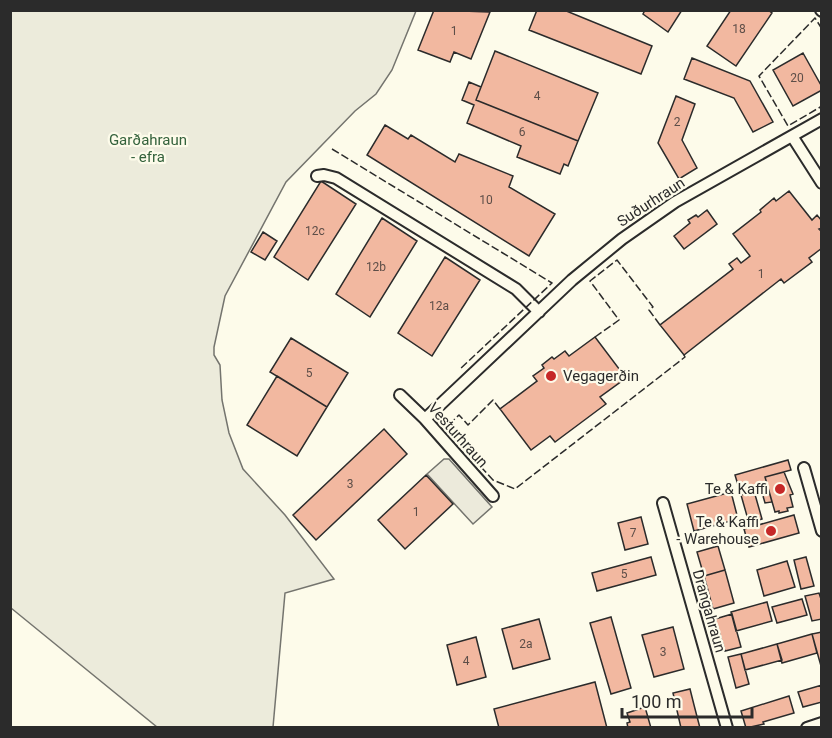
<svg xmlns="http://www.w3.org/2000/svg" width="832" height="738" font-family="Roboto,sans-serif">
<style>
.green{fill:#ecebdb;stroke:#74746e;stroke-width:1.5}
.parking{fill:#eceadb;stroke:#74746e;stroke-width:1.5}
.building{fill:#f2b8a0;stroke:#2b2b2b;stroke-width:1.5}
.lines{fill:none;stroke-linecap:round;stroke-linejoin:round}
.minor-casing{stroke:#2b2b2b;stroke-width:14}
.minor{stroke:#fdfbea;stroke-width:10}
.fence{stroke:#2b2b2b;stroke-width:1.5;stroke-dasharray:8 3;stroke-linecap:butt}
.poi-dot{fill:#c62828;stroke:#fdfbea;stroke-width:2}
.labels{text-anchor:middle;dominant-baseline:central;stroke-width:4.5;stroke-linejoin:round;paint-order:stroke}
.number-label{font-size:12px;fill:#5d4e48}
.park-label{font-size:15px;fill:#34623c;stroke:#fdfbea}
.street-label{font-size:15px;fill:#2b2b2b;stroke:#fdfbea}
.poi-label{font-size:15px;fill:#2b2b2b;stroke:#fdfbea;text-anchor:end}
</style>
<rect width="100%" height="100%" fill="#fdfbea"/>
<path class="green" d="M10,11H416L392,70L376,94L355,111L286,182L225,296L214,347V355L220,365L222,400L229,433L243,469L285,515L334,579L285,593L273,727H157L11,608Z"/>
<path class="parking" d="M444,459H449L492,507L473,524L427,474Z"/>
<path class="building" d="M434,10L490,12L471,59L454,52L450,62L418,50Z
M537,10H564L652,46L641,74L529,30Z
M645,10H682L668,32L643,14Z
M731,10H768L772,13L736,66L707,46Z
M495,51L598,93L578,141L476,100Z
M803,53L822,87V90L793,106L773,70Z
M692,58L750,81L773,122L753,132L734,98L684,79Z
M469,82L481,87L476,100L578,141L568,166L564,164L560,174L517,157L521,146L467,123L474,105L462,100Z
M676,96L695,104L682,140L697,168L679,179L658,143Z
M385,125L408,139L411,135L455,162L459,154L513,176L509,187L555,214L529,256L367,155Z
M321,181L356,204L308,280L274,257Z
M789,191L812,220L817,215L822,221V228L819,229L822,232V248L809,258L812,262L784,283L781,279L684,355L660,325L733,269L729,264L737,258L741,263L750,256L733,234L761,212L760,210L774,198L776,201Z
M707,210L717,224L684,249L674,236L690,223L688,220L696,215L698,217Z
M382,218L417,241L370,317L336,294Z
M263,232L277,241L265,260L251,252Z
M445,257L480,280L432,356L398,333Z
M595,337L626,378L600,397L606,404L555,442L550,436L531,450L500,409L537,381L533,376L544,368L542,365L552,357L554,359L565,351L569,356Z
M291,338L348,373L327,407L270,372Z
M277,376L327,407L297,456L247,425Z
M384,429L407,454L316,540L293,515Z
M788,460L791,470L765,477L772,502L765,503L761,489L741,495L735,475Z
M784,472L793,494L790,495L793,507L787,508L788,511L779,513V511L775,512L765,477Z
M426,475L453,504L405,549L378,520Z
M754,491L762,519L749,523L741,495Z
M731,492L738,519L694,531L687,504Z
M794,515L799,533L749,547L744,529Z
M641,517L648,544L625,550L618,523Z
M718,546L725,570L704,576L697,552Z
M651,557L656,575L597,591L592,573Z
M806,557L814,586L801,589L794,560Z
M787,561L795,587L764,596L757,570Z
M725,570L734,603L713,609L704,576Z
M819,593L822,602V619L812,621L805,596Z
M802,599L807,615L777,623L772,607Z
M767,602L772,621L736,631L731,612Z
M732,614L741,647L725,651L715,619Z
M611,617L631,688L611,694L590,623Z
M539,619L550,659L513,669L502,629Z
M673,627L684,669L654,677L642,635Z
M822,632V666H821L812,634Z
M812,634L817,653L782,663L777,644Z
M476,637L486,677L457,685L447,645Z
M777,644L782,660L745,670L741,654Z
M741,654L749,684L736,688L728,657Z
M595,682L607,728H499L494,709Z
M822,685V702L803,707L798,692Z
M690,689L694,705L700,728H681L673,693Z
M789,696L794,713L763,722L764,724L746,728L741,711Z
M645,707L651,728H628L627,723L630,722L627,713Z"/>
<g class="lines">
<defs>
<path id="minor" d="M821,10L822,11
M792,136L822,183
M317,176L324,175L336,178L516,289L539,312
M400,395L425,419L493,496
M425,419L572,280L622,239L675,202L822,119
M804,468L822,531
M663,503L727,728
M807,728L822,723"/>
</defs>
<use href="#minor" class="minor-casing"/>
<use href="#minor" class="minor"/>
<path class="fence" d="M822,29L815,18L759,76L788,126L822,106
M332,149L552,283L460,369
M595,337L619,320L590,281L617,260L653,307L649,310L660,325
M500,409L493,400L468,425L459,415L445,428L493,480L515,489L685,357L684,355"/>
</g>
<g class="poi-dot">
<circle cx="551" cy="376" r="6"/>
<circle cx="780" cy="489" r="6"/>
<circle cx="771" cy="531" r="6"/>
</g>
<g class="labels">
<g class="number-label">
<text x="739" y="29">18</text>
<text x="454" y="31">1</text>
<text x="797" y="78">20</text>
<text x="537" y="96">4</text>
<text x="677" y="122">2</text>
<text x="522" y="132">6</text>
<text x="486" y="200">10</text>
<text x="315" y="231">12c</text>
<text x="376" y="267">12b</text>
<text x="761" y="274">1</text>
<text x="439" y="306">12a</text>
<text x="309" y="373">5</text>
<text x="350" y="484">3</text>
<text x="416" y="512">1</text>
<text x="633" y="533">7</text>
<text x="624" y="574">5</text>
<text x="526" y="644">2a</text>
<text x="663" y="652">3</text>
<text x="466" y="661">4</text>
</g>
<g class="park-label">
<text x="148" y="140">Garðahraun<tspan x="148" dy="17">- efra</tspan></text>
</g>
<g class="street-label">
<text transform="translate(651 202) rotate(-33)">Suðurhraun</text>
<text transform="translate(458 435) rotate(48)">Vesturhraun</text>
<text transform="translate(709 611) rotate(74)">Drangahraun</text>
</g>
<g class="poi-label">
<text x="563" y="376" text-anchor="start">Vegagerðin</text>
<text x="768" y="489">Te &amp; Kaffi</text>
<text x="759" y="522">Te &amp; Kaffi<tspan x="759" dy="17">- Warehouse</tspan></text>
</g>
</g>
<rect width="832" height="738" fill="none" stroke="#2b2b2b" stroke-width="24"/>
<path d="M622 708v9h130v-9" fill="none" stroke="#2b2b2b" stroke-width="3"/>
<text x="631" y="708" font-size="18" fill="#2b2b2b" stroke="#fdfbea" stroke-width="4.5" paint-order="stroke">100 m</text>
</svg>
